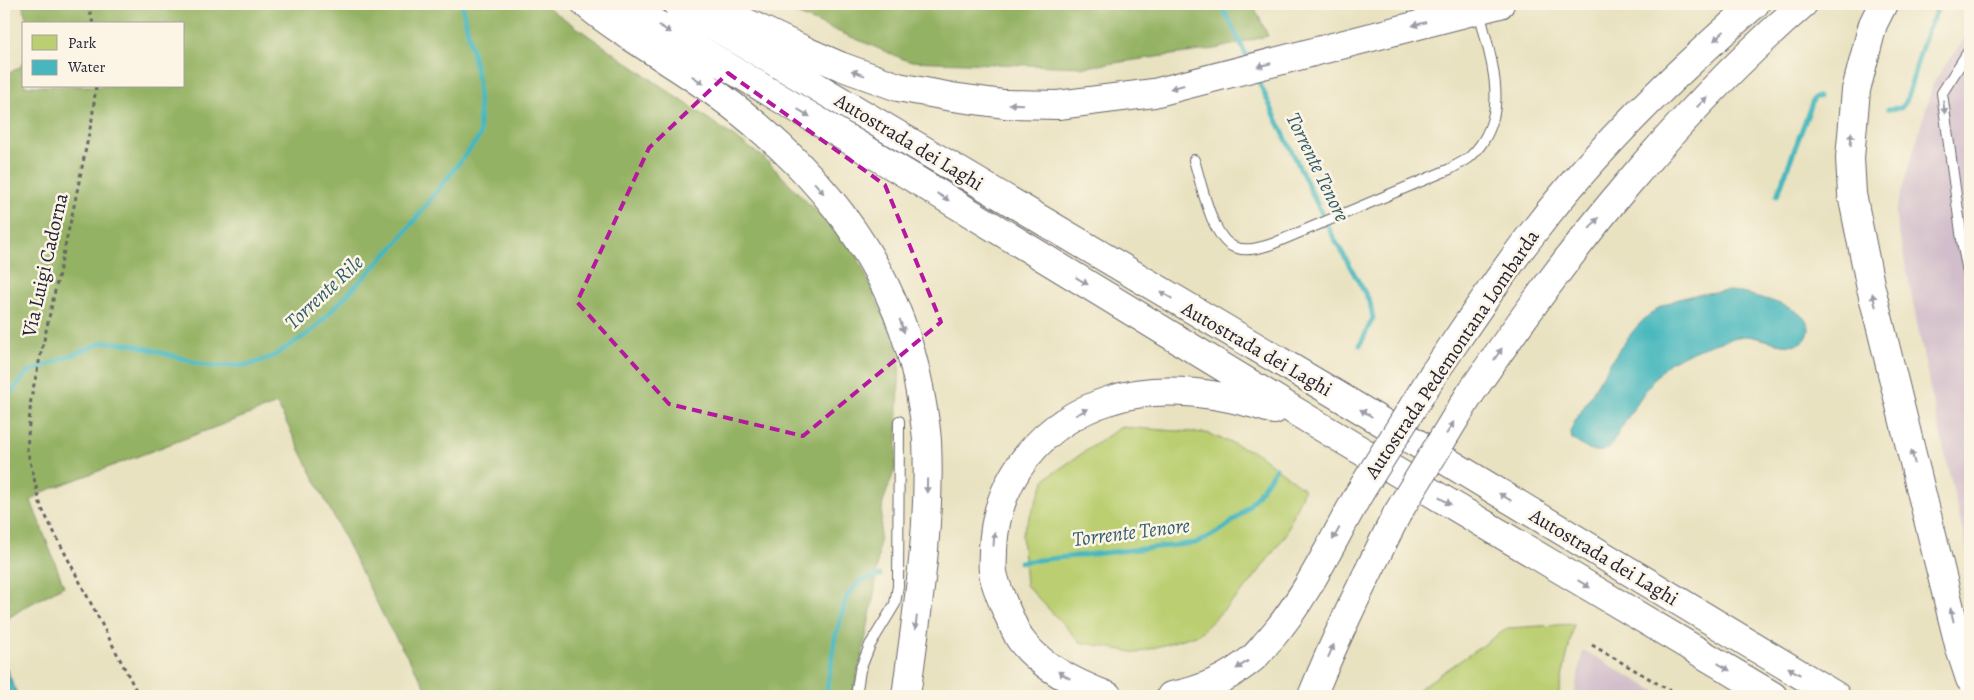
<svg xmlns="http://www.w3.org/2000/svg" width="1974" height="700" font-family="Alegreya,serif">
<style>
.industrial{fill:#d1bdcb}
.green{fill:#bbcf72;stroke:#6e7856}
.forest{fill:#94b264;stroke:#5b6a50}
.water{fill:#47b7bd;stroke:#346c7c}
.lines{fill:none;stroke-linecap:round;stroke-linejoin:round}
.stream{stroke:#47b7bd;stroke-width:5}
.service-casing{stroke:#68656a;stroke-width:12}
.motorway-casing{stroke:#68656a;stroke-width:30}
.path{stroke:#68656a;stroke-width:3;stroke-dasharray:4 4;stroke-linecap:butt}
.service{stroke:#fff;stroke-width:10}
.motorway{stroke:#fff;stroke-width:28}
.motorway-bridge-casing{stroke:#68656a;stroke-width:30;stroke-linecap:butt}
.motorway-bridge{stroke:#fff;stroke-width:28}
.oneway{fill:#9c9ca7}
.marked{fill:none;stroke:#b5179e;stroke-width:4;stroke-dasharray:10 6;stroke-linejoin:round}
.labels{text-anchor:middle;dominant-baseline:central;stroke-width:5;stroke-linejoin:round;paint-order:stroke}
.street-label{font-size:20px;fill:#22223b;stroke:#fcf5e5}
.water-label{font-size:21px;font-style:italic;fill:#315e6f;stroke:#fcf5e5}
</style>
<rect width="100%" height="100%" fill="#fcf5e5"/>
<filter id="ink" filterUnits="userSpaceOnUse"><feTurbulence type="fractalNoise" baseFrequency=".02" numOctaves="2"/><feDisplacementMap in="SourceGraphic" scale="10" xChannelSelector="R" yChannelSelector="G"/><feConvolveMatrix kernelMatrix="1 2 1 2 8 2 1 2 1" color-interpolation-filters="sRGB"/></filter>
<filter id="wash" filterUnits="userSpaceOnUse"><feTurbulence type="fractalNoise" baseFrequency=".0096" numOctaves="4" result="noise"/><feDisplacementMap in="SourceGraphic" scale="20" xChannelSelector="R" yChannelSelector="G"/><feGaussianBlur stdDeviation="1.12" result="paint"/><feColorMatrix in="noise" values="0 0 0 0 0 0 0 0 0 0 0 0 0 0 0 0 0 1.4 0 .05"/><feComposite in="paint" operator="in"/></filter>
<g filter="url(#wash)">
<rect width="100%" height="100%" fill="#e9e2c1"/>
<path class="industrial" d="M1970,31V565L1930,388L1895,213L1934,81Z
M1583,650L1664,696H1574Z"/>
<path class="green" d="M1121,427L1206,433L1257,453L1304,489L1285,536L1248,586L1199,634L1137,653L1080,642L1026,585L1022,534L1046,478Z
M1574,624L1558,696H1411L1413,693L1508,628Z"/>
<path class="forest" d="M22,4H543L763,157L855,251L900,353L896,466L883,502L875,589L862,656L852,696H505L500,688L454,696H431L388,625L277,404L40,493L31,501L64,586L25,607L4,621V76L20,67L24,61V86H184V24H28Z
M773,4H1253L1268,36L1215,49L1085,67L908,61Z"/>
<path class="water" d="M1732,291C1749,295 1811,306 1809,330C1806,357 1767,339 1753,337C1744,335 1736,337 1727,340C1710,345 1690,352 1674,360C1652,373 1624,425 1609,448C1595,457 1584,447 1572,439C1569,429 1574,423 1579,415C1599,383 1628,324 1662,306C1683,295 1708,292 1732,291Z
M6,667L18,696H4V669Z"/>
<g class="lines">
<path class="stream" d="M1221,4L1248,59
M1256,76L1329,229L1370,302L1373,318L1360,345
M1888,109L1901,108L1906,102L1926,33L1940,4
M1777,196L1813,100L1815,97H1819
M4,414L10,394L27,373L104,342L131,344L208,366L249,365L272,357L312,331L396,244L480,136L478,80L462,4
M1020,562L1196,543C1238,525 1252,505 1276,468
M826,696L835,638L847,596L860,581L880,575"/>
</g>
</g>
<g filter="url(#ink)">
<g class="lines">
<defs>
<path id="service" d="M1970,49L1942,93L1963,247L1970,281
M1194,160C1201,182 1212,239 1234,247C1246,252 1260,248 1272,244L1450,169C1456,165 1464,162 1470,157C1514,115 1490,60 1479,10
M856,696L860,670L870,645L895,604L898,586L899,421"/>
<path id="motorway" d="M586,4C611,26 640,42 668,61C701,82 734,105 763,131C842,200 899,283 919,387C922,405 926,423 927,441C931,527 917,612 906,696
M623,4L913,178L1313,422L1773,696
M677,4L1342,398L1836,696
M713,4L747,23L808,52L840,66L898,87L952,97L1004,104L1058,105L1154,93L1500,4
M1883,4L1873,24L1856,90L1850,158L1852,194L1870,284L1960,649L1970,679
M1434,373C1467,325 1499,276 1535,230C1599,146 1676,73 1755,4
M1470,394C1568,251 1672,118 1803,4
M1108,696C1076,684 1040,667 1020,639C1015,631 1011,620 1007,612C1002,600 995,585 993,572C992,565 993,557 993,550C995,478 1043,421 1111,400C1161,383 1226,394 1274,410
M1171,696C1201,691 1230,677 1253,658C1260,652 1265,644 1271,638C1308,595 1332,541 1360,492
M1312,696C1337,634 1367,574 1397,514"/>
</defs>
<use href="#service" class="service-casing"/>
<use href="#motorway" class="motorway-casing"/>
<path class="path" d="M88,4L93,24
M96,86L92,119L74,206L31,398L27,449L41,507L139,696
M1592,645L1679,696"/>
<use href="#service" class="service"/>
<use href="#motorway" class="motorway"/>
<defs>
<path id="motorway-bridge" d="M1360,492L1434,373
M1397,514L1470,394"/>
</defs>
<use href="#motorway-bridge" class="motorway-bridge-casing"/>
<use href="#motorway-bridge" class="motorway-bridge"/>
</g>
<defs><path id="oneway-solid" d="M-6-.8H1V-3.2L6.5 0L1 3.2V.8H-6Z" transform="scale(1.25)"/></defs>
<g class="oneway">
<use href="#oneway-solid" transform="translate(1419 24) rotate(166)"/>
<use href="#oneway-solid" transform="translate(665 29) rotate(31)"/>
<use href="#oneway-solid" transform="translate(1719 36) rotate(137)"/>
<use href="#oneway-solid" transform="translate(1264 65) rotate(166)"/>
<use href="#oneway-solid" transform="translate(858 73) rotate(-160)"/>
<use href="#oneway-solid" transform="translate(698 80) rotate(34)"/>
<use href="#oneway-solid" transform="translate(1177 87) rotate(165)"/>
<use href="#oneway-solid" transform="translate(1702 102) rotate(-45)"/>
<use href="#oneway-solid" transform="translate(1016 104) rotate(-179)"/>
<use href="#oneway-solid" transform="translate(1944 107) rotate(82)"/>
<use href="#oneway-solid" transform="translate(804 113) rotate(31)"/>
<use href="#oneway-solid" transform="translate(1851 139) rotate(-87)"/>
<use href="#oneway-solid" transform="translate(819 188) rotate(49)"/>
<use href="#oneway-solid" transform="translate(943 197) rotate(31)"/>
<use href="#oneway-solid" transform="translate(1594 223) rotate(-51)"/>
<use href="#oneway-solid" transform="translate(1082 281) rotate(31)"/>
<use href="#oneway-solid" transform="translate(1166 295) rotate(-149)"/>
<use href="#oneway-solid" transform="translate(1874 300) rotate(-104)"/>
<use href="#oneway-solid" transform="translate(902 326) rotate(71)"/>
<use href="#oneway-solid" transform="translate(1498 354) rotate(-56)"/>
<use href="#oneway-solid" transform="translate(1082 412) rotate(-26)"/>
<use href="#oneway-solid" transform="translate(1366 413) rotate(-148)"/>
<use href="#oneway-solid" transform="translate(1450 428) rotate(-59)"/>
<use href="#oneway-solid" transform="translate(1913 457) rotate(-104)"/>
<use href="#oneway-solid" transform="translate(927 486) rotate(91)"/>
<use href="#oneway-solid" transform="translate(1505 497) rotate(-149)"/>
<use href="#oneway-solid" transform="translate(1445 501) rotate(31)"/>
<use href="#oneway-solid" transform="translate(1336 534) rotate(119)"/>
<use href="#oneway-solid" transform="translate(994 539) rotate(-86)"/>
<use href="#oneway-solid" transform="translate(1584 584) rotate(31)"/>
<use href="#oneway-solid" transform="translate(1952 615) rotate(-103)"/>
<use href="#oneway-solid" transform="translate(916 623) rotate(97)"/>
<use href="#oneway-solid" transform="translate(1331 651) rotate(-66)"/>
<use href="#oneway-solid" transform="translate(1242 665) rotate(146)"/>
<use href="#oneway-solid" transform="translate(1724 667) rotate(31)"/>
<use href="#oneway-solid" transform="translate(1794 671) rotate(-149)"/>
<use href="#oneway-solid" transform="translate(1064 675) rotate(-149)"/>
</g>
</g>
<path class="marked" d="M728,73L885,185L941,322L803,436L669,404L577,302L649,148Z"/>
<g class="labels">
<g class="street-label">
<text transform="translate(909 142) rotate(31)">Autostrada dei Laghi</text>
<text transform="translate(45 265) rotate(-77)">Via Luigi Cadorna</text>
<text transform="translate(1257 349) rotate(30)">Autostrada dei Laghi</text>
<text transform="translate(1452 354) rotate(-56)">Autostrada Pedemontana Lombarda</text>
<text transform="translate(1604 557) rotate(31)">Autostrada dei Laghi</text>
</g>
<g class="water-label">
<text transform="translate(1318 167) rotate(64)">Torrente Tenore</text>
<text transform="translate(324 292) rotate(-43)">Torrente Rile</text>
<text transform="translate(1131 532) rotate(-7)">Torrente Tenore</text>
</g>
</g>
<rect width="1974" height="700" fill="none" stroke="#fcf5e5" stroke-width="20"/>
<rect x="22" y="22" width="162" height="65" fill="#fcf5e5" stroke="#a5a1a1"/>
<rect x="32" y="35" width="25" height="15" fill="#bbcf72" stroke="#a5a1a1"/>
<text x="68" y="48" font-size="15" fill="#22223b">Park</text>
<rect x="32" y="60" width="25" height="15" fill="#47b7bd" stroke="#a5a1a1"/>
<text x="68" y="72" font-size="15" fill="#22223b">Water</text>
</svg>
